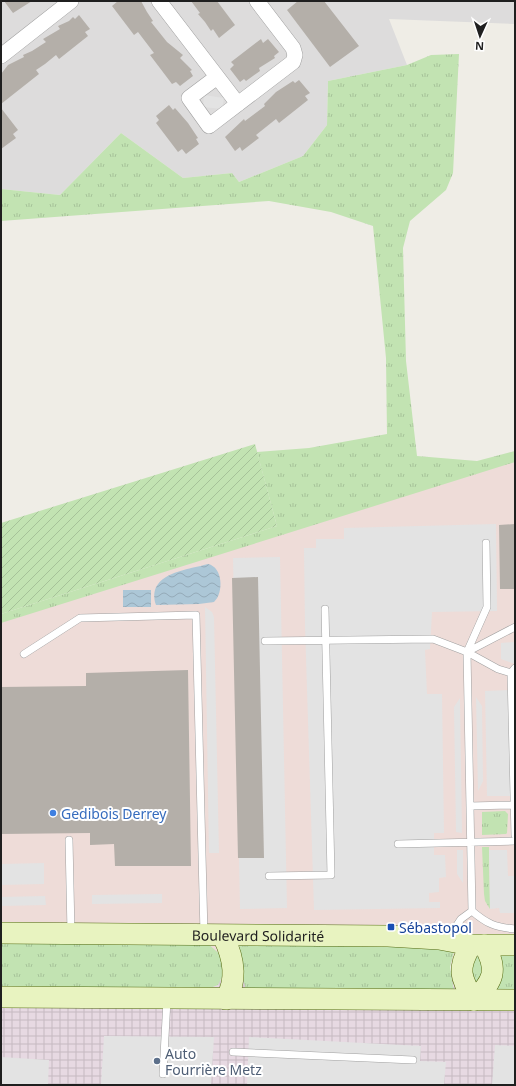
<svg xmlns="http://www.w3.org/2000/svg" width="516" height="1086" font-family="'Noto Sans',sans-serif">
<style>
.residential{fill:#dddcdc}
.commercial{fill:#eedcd8}
.industrial{fill:url(#industrial-grid)}
.grass{fill:url(#grass-tufts)}
.garden{fill:url(#garden-furrows)}
.parking{fill:#e3e3e3}
.water{fill:url(#water-waves)}
.building{fill:#b4afa9}
.lines{fill:none;stroke-linecap:round;stroke-linejoin:round}
.lane-casing{stroke:#a0a0a0;stroke-width:8}
.street-casing{stroke:#a0a0a0;stroke-width:16}
.secondary-casing{stroke:#536b11;stroke-width:22}
.lane{stroke:#fff;stroke-width:7}
.street{stroke:#fff;stroke-width:15}
.secondary{stroke:#e8f3c0;stroke-width:21}
.shop-dot{fill:#3f7fe0;stroke:#fff;stroke-width:1.5}
.transit-dot{fill:#1a4fb4;stroke:#fff;stroke-width:1.5}
.service-dot{fill:#5c6f8a;stroke:#fff;stroke-width:1.5}
.labels{text-anchor:middle;dominant-baseline:central;stroke-width:4;stroke-linejoin:round;paint-order:stroke}
.shop-label{font-size:14px;fill:#366cbe;stroke:#fff;text-anchor:start}
.transit-label{font-size:14px;fill:#164399;stroke:#fff;text-anchor:start}
.street-label{font-size:14px;fill:#1f1f1f;stroke:#fff}
.service-label{font-size:14px;fill:#4e5e75;stroke:#fff;text-anchor:start}
</style>
<defs>
<pattern id="industrial-grid" width="8" height="8" patternUnits="userSpaceOnUse"><rect width="8" height="8" fill="#e7d9e2"/><path d="M0 4h8M4 0v8" fill="none" stroke="#c6bac1"/></pattern>
<pattern id="grass-tufts" width="24" height="20" patternUnits="userSpaceOnUse"><rect width="24" height="20" fill="#c2e3b2"/><path d="M3 7l-1-3M5 7V3M7 7l1-3M15 17l-1-3M17 17v-4M19 17l1-3" fill="none" stroke="#a6c299"/></pattern>
<pattern id="garden-furrows" width="10" height="10" patternUnits="userSpaceOnUse"><rect width="10" height="10" fill="#c2e3b2"/><path d="M-1 1l2-2M0 10L10 0M9 11l2-2" fill="none" stroke="#a6c299"/></pattern>
<pattern id="water-waves" width="16" height="10" patternUnits="userSpaceOnUse"><rect width="16" height="10" fill="#acc7d7"/><path d="M0 5q4-4 8 0t8 0" fill="none" stroke="#94aab8"/></pattern>
</defs>
<rect width="100%" height="100%" fill="#efede6"/>
<path class="residential" d="M1,1H515V24L389,19L407,65L328,81L327,125L303,156L239,182L232,173L183,178L121,133L60,195L1,189Z"/>
<path class="commercial" d="M515,451V963L1,976V621L278,531Z"/>
<path class="industrial" d="M515,968V1085H1V990Z"/>
<path class="grass" d="M459,54L453,173L446,190L410,221L403,248L406,361L417,456L477,461L515,451V462L1,623V614L277,526L257,452L309,448L387,434L386,358L373,226L331,212L269,201L1,221V189L60,195L121,133L183,178L232,173L239,182L303,156L327,125L328,81L407,65L431,55Z
M505,811L508,814L507,833L506,834L482,835V812Z
M482,847H489L490,909L485,901L484,894Z
M1,940L206,942L223,957L222,977L218,985L202,991L1,990Z
M241,942L455,948L450,967L454,992L246,990L237,954Z
M515,950V993L492,992L499,951Z
M480,954L488,966L477,986C470,975 468,964 480,954Z"/>
<path class="garden" d="M255,444L277,526L1,614V523Z"/>
<path class="parking" d="M204,95L224,98L222,109L203,107Z
M496,524L497,611L432,612L430,649L425,650L427,694H442L444,833H434V855H445L446,877L439,878V892L429,893V902H440V908L314,910L305,626L304,548H316V539H344V528Z
M280,557L287,908L240,909L233,558Z
M205,607L212,612L214,617L219,853H209Z
M515,642V664L501,659V643Z
M511,690L514,796H487L485,691Z
M476,697L482,706L483,781L478,791Z
M460,698L462,833L456,832L454,707Z
M457,850H463V883L457,874Z
M489,850H507L508,876H515V913H500L499,908L490,909Z
M44,863V884L1,885V864Z
M162,894V903L92,904V895Z
M45,896L46,905L1,906V897Z
M104,1036L214,1037L211,1085H101Z
M249,1037L421,1046L420,1061L446,1062L444,1085H247Z
M495,1045L515,1046V1082L513,1085H492Z
M1,1057L49,1060L48,1085H1Z"/>
<path class="water" d="M208,564C223,567 224,593 214,602L199,604L156,605C146,573 187,570 208,564Z
M123,590H151V607H123Z"/>
<path class="building" d="M4,1H32L13,13Z
M118,1H141L147,12L153,21L151,22L167,42L183,55L180,58L192,70L190,71L193,76L180,86L176,82L172,84L150,55L154,53L138,32L134,35L112,6Z
M191,1H217L235,25L219,38L213,29L211,31L205,22L198,14L200,13Z
M298,1H324L359,46L330,67L287,10Z
M79,15L90,29L85,32L88,36L59,59L56,55L45,64L36,70L39,74L1,104V74L8,65L24,57L23,55L32,51L46,42L43,39L60,29L58,26L69,21L73,17L75,19Z
M261,39L263,43L268,39L279,52L274,56L275,58L259,68L260,71L246,81L244,79L240,82L230,69L234,65L231,62Z
M299,80L310,93L305,96L308,100L279,123L276,119L256,135L259,138L242,151L240,147L235,151L225,137L244,119L245,121L265,106L264,104L276,92L293,81L295,83Z
M169,105L173,110L175,108L188,123L198,138L196,139L199,144L186,154L182,149L178,152L156,123L159,120L156,116Z
M1,108L18,130L13,134L16,138L1,149Z
M515,524V589H500L499,525Z
M258,577L264,858H238L232,578Z
M188,670L191,866H115L114,844L90,845V833L1,834V687L86,686V673Z"/>
<g class="lines">
<defs>
<path id="lane" d="M486,543L487,607L467,652L472,911C487,924 495,927 515,929
M265,641L433,639L467,652L498,669L511,673
M467,652L515,627
M24,654L80,618L196,615L204,934
M515,668L511,673L515,835
M470,806L515,805
M69,840L71,932
M398,844L515,841
M269,876L331,875L325,609
M444,936L455,928L461,919L472,911
M233,1052L413,1060
M163,1074L167,1000"/>
<path id="street" d="M159,1L238,104
M1,56L71,1
M217,77L189,98L209,126L293,62L295,55L293,48L257,1"/>
<g id="secondary">
<path id="s1" d="M1,933L388,936L439,939L471,945H515"/>
<path d="M223,936C233,956 238,979 226,999"/>
<path d="M471,945C457,968 460,978 474,1000"/>
<path d="M1,997L515,1000"/>
<path d="M474,1000C493,982 499,970 484,945"/>
</g>
</defs>
<use href="#lane" class="lane-casing"/>
<use href="#street" class="street-casing"/>
<use href="#secondary" class="secondary-casing"/>
<use href="#lane" class="lane"/>
<use href="#street" class="street"/>
<use href="#secondary" class="secondary"/>
</g>
<circle class="shop-dot" cx="53" cy="813" r="4"/>
<rect class="transit-dot" x="387" y="923" width="8" height="8" rx="2"/>
<circle class="service-dot" cx="157" cy="1061" r="4"/>
<g class="labels">
<g class="shop-label">
<text x="61" y="813">Gedibois Derrey</text>
</g>
<g class="transit-label">
<text x="399" y="927">Sébastopol</text>
</g>
<g class="street-label">
<text stroke="none"><textPath href="#s1" startOffset="257">Boulevard Solidarité</textPath></text>
</g>
<g class="service-label">
<text x="165" y="1053">Auto<tspan x="165" dy="16">Fourrière Metz</tspan></text>
</g>
</g>
<rect width="516" height="1086" fill="none" stroke="#1f1f1f" stroke-width="4"/>
<g transform="translate(480 36) rotate(183)" stroke="#ffffff" stroke-width="3" paint-order="stroke">
<path d="M0-3L7 15L0 10L-7 15Z" fill="#1f1f1f"/>
<text y="-6" font-size="11" font-weight="bold" text-anchor="middle" fill="#1f1f1f">N</text>
</g>
</svg>
